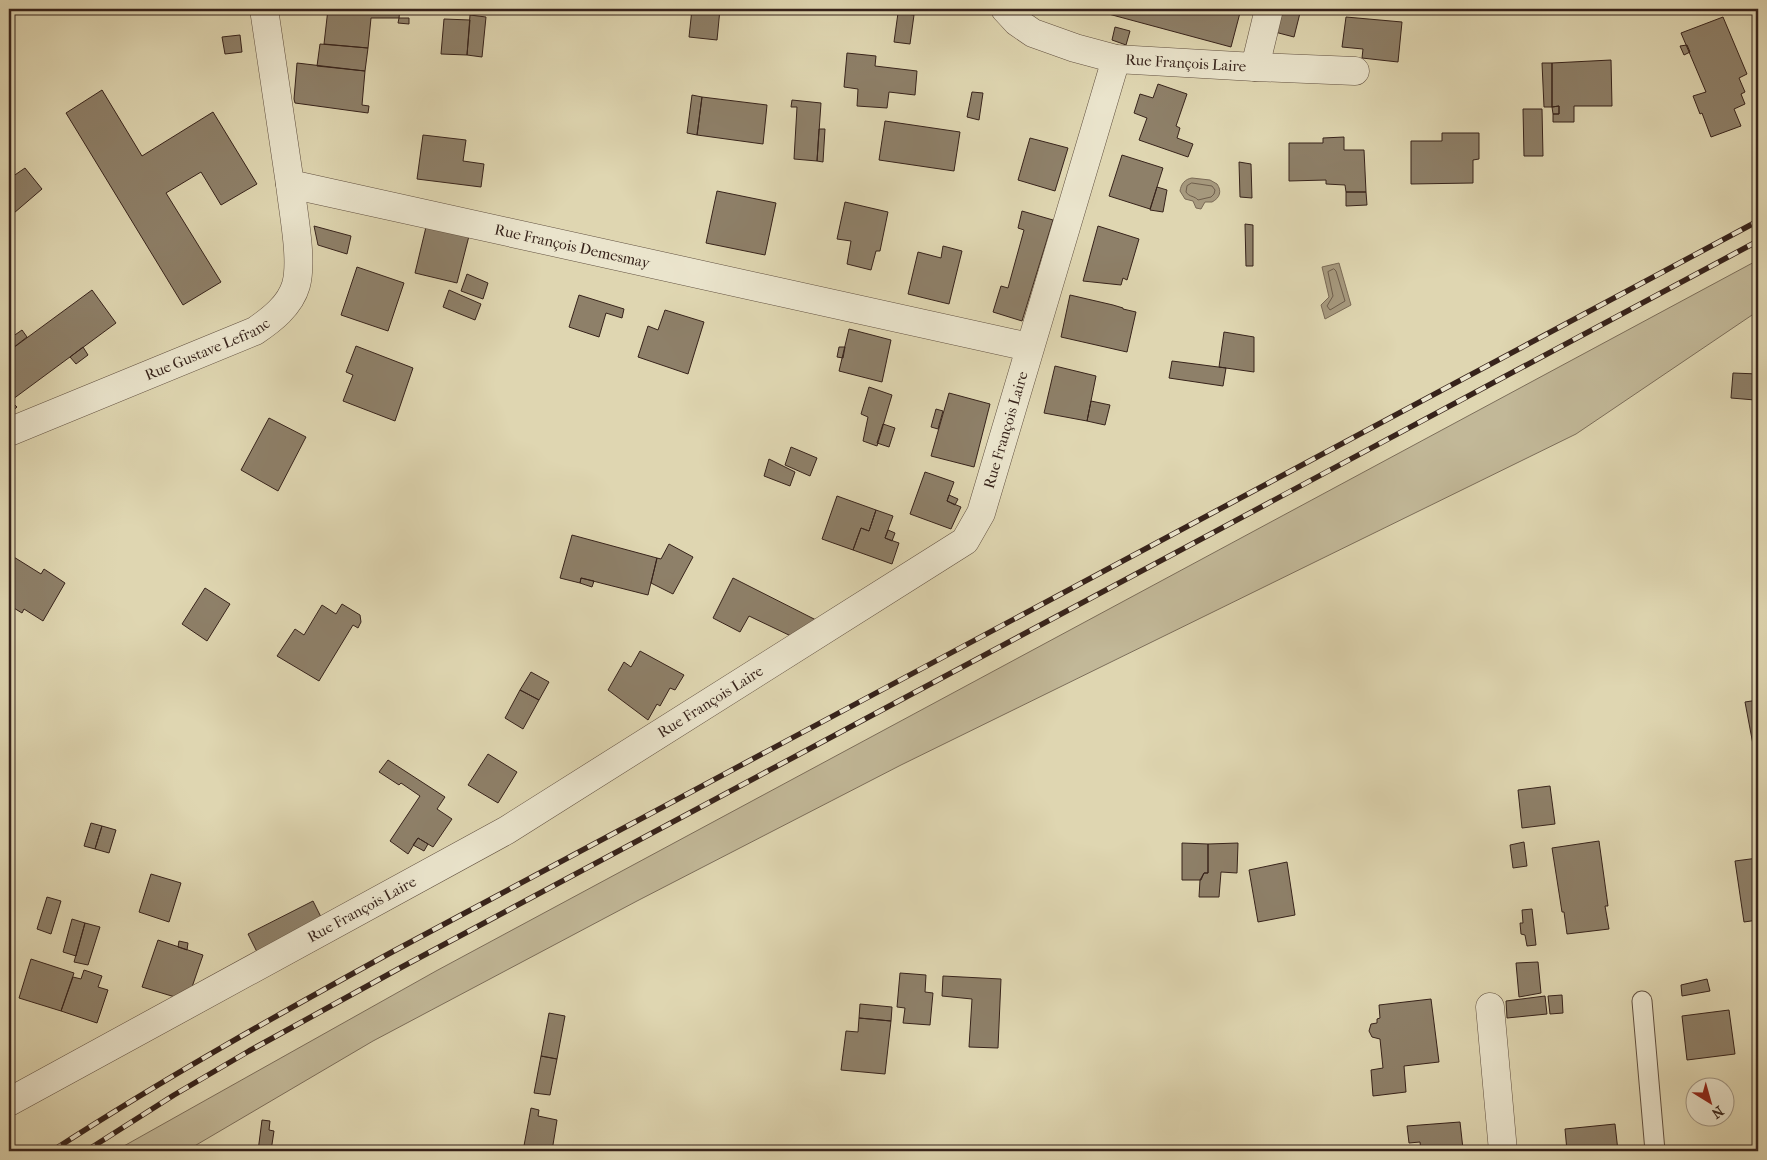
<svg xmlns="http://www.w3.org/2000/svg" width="1767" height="1160" font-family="'IM FELL French Canon',serif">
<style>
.green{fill:#c2b898;stroke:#7c6e5a}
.water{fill:#a6997e;stroke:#7a6a56}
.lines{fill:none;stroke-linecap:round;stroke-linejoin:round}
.shore{stroke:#6e5e4c;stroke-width:1}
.building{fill:#8e8069;stroke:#37231b}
.service-casing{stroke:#615040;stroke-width:21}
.minor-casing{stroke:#615040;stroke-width:29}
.service{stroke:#eae4cc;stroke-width:19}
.minor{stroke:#eae4cc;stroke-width:28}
.rail-casing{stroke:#37231b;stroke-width:5.5}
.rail{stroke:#eae4cc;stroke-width:4;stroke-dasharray:11;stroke-linecap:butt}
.labels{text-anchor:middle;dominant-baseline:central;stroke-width:4;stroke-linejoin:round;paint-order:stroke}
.street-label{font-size:15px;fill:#37231b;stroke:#eae4cc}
</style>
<rect width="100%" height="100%" fill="#dfd6b1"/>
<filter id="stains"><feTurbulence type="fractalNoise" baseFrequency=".004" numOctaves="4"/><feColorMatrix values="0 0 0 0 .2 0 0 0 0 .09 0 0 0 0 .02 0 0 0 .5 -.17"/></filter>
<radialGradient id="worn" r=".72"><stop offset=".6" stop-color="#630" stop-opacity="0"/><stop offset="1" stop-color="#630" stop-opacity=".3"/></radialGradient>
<path class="green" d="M1758,260V311L1576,434L901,765L637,901L373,1041L186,1151H115L436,971Z"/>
<path class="water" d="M1192,178L1210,180L1217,184C1222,191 1220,198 1212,202H1205L1201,209L1196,208L1193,201L1185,199L1180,191C1181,184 1185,179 1192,178Z
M1339,263L1351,305L1325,319L1321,305L1329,297L1322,267Z"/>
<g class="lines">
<path class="shore" d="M1192,183L1212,186L1215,190L1214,194L1211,197L1198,200C1195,196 1189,197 1186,192L1187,186Z
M1334,269L1336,271L1345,301L1330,310L1327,306L1333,296L1328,272Z"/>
</g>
<path class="building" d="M328,9H400L399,18H371L368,48L324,44Z
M692,9H720L717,40L689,37Z
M1090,9H1241L1231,47Z
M1277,9H1301L1294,37L1271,31Z
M898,13L914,15L910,44L894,42Z
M470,15L486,17L482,57L467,55Z
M1346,17L1402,22L1398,62L1362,58L1363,49L1342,47Z
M1723,17L1747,74L1739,78L1745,92L1741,94L1745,104L1734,109L1741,126L1711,137L1702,113L1700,114L1693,96L1706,92L1681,33Z
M399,18H409V24L398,23Z
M444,19L470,20L467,55L441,54Z
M1115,27L1130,31L1126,45L1112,40Z
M240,35L242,52L225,54L222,37Z
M320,44L368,48L365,71L317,66Z
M1687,45L1690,52L1684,55L1680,46Z
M847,53L876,56L875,66L917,71L915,95L889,92L887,108L857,106L858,89L844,87Z
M1611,60L1612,106H1574V122H1553V114H1559V106L1552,107V63Z
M297,63L365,71L362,105L369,106L368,113L295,103L294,99Z
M1542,63H1552V107H1544Z
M1158,84L1187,94L1176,126L1180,128L1177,138L1193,144L1188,157L1139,140L1147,118L1134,113L1140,94L1153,98Z
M102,90L142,156L213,112L257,184L221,205L201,172L166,193L221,282L183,305L66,113Z
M972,92L983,93L979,120L967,117Z
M692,95L702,97L697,135L687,133Z
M702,97L767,105L763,144L697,135Z
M792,100L821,103L817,161L794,159L797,107H791Z
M1559,106V114H1553L1552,107Z
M1523,109H1542L1543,156H1524Z
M885,121L960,132L954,171L879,160Z
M819,129H825L823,162L817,161Z
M1442,133H1479V159L1473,160V183L1411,184V141H1442Z
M423,135L466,140L463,161L484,164L481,187L417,179Z
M1344,137V150H1364L1366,192H1346L1345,185L1326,184V180L1289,181V143H1323V138Z
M1030,138L1068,148L1055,191L1018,180Z
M1122,155L1163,168L1150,209L1109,196Z
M1239,162L1251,164L1252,198L1240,197Z
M25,168L42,189L14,213L9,212V179Z
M1157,187L1167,190L1163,212L1150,210Z
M717,191L776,203L765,255L706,243Z
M1346,192H1366L1367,205L1346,206Z
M845,202L888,212L880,251H876L871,270L847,264L851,241L837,239Z
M1022,211L1053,220L1022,321L993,312L1001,286L1008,288L1024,230L1018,228Z
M1245,224L1253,225V266H1246Z
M314,226L351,236L347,254L318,245Z
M1098,226L1139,239L1127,280L1123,278L1121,285L1083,281Z
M426,227L469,236L457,283L415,273Z
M943,246L962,251L949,304L908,294L918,252L941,258Z
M357,267L404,283L388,331L341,315Z
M467,274L488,283L483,299L461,291Z
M92,290L116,323L9,402V351Z
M449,290L481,304L475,320L443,307Z
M579,295L624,309L622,318L606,313L599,337L569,327Z
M1070,295L1113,305L1123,308V309L1136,312L1127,352L1061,337Z
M665,310L704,322L688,374L638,357L648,326L658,330Z
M849,329L891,340L882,382L839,371Z
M22,330L27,337L9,351V339Z
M1224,332L1254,337V372L1219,367Z
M356,346L413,368L395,421L343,401L353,375L346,372Z
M83,347L88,355L76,364L70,357Z
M839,347H845L843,358L837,357Z
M1172,361L1226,368L1223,386L1169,378Z
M1055,366L1096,376L1087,421L1044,413Z
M1733,373L1758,374L1755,400L1731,398Z
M869,387L892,395L877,446L863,441L868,417L861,414Z
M949,393L990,404L974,467L931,456Z
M11,401L17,407L9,414V402Z
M1091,401L1110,405L1105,425L1087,421Z
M936,409L943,411L938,429L931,427Z
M269,418L306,437L278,491L241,470Z
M883,424L895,428L889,447L877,443Z
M791,447L817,458L810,476L785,465Z
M769,459L795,472L790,486L764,476Z
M925,472L954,482L947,501L961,507L951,529L910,514Z
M949,495L958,499L955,505L947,501Z
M837,496L876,510L869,531L861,528L853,550L822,539Z
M876,510L893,516L885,538L899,543L892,564L853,550L861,528L869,531Z
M888,530L895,533L892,541L885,538Z
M572,535L657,558L648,595L581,578L580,583L560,578Z
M669,544L693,557L673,594L651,583L657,558L661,559Z
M9,554L41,574L44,569L65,583L43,621L24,609L22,613L9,605Z
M581,578L594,581L592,587L580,583Z
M733,578L818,621L793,637L749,616L740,632L713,618Z
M205,588L230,604L207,641L182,624Z
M342,604L360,615L361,622L358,628L353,625L319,681L277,656L295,629L304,635L322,605L336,614Z
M640,651L684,675L675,690L670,688L660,706L657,704L648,720L608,690L624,662L631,667Z
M531,672L549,682L539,700L520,690Z
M520,690L539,700L523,729L505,718Z
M1758,700V771L1745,702Z
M488,754L517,772L498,803L468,785Z
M388,760L445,797L437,809L452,819L433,847L418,838L408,854L390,841L420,796L401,783L399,785L379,772Z
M1550,786L1555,824L1522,828L1518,790Z
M91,823L102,826L95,849L84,846Z
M102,826L116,830L109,853L95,849Z
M418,838L428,844L424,851L413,845Z
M1599,841L1608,906H1605L1609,929L1567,934L1564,912H1562L1552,848Z
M1524,842L1527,866L1513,868L1510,845Z
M1182,843L1208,844V873H1204L1201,880H1182Z
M1238,843L1237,873L1221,872L1219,897H1199L1200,880L1204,873H1208V844Z
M1758,858V920L1744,922L1735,861Z
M1287,862L1295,915L1258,922L1249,870Z
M151,874L181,883L169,922L139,912Z
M47,897L61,901L51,934L37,929Z
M313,901L324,923L259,956L248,934Z
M1532,909L1536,945L1527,946L1525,935L1521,934L1520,923H1523L1522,910Z
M72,919L85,923L76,956L63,952Z
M85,923L100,927L88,965L74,962Z
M158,940L203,955L191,990L175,997L142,987Z
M179,941L188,943L187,950L178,947Z
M31,959L74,973L61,1011L19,998Z
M1538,962L1541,993L1519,997L1516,963Z
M84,970L102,976L98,987L108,990L97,1023L61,1011L73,977L81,979Z
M900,973L926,975L925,992L933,993L930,1025L903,1023L905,1008L897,1007Z
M943,976L1001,979L998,1048L969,1047L972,999L942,996Z
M1707,979L1710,991L1682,996L1681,985Z
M1562,995L1563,1013L1550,1014L1548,996Z
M1545,996L1547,1014L1507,1018L1506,1001Z
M1431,999L1439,1062L1404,1066L1406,1092L1373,1096L1371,1070L1383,1068L1380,1039L1372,1037L1369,1031L1371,1024L1377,1023V1019L1380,1018L1379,1005Z
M860,1004L892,1007L891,1021L859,1018Z
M1729,1010L1735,1054L1687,1060L1682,1016Z
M549,1013L565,1016L557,1059L541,1056Z
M859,1018L891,1021L885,1074L841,1070L846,1031L858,1032Z
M541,1056L557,1059L550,1095L534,1093Z
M531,1108L539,1110L538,1116L557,1120L552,1151H523Z
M262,1120L270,1121L269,1130L274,1131L271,1151H258Z
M1460,1122L1463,1149L1471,1151H1421L1420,1142L1409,1143L1407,1126Z
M1615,1124L1618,1151H1567L1565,1129Z
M1741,1146L1742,1151H1698Z"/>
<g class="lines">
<defs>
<path id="service" d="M1642,1001L1655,1151"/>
<g id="minor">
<path id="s1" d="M264,9L290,184L1029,347"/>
<path id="s2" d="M1005,9L1017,22L1033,33L1075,48L1116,59L1255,67L1269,9"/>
<path d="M1255,67L1355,71"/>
<path id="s3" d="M9,432L255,331C271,320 290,306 296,285C303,260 293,212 290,184"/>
<path d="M1490,1007L1503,1151"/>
<path id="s4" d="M9,1102L507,830L965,541L981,513L1116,59"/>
</g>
</defs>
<use href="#service" class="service-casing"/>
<use href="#minor" class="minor-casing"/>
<use href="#service" class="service"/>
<use href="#minor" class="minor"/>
<defs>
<path id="rail" d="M52,1151C163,1079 277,1015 392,952L1758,221
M86,1151L174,1095L249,1051L400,968L1758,241"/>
</defs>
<use href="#rail" class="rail-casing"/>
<use href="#rail" class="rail"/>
</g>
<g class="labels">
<g class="street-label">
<text stroke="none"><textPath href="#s2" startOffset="194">Rue François Laire</textPath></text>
<text stroke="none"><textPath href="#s1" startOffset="466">Rue François Demesmay</textPath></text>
<text stroke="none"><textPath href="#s3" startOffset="215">Rue Gustave Lefranc</textPath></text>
<text stroke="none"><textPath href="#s4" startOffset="1228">Rue François Laire</textPath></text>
<text stroke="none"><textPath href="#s4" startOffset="808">Rue François Laire</textPath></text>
<text stroke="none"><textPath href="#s4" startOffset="402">Rue François Laire</textPath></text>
</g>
</g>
<rect width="1767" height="1160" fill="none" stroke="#dfd6b1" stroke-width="30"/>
<rect x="10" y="10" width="1747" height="1140" fill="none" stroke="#37231b" stroke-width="2.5"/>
<rect x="15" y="15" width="1737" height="1130" fill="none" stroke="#37231b"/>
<g transform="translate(1710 1102) rotate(143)"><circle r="24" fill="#eae4cc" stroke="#a29785"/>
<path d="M0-4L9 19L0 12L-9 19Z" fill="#8f2418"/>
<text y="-8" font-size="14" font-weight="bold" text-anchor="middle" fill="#37231b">N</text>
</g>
<rect width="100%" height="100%" filter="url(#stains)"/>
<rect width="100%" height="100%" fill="url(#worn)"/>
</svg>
